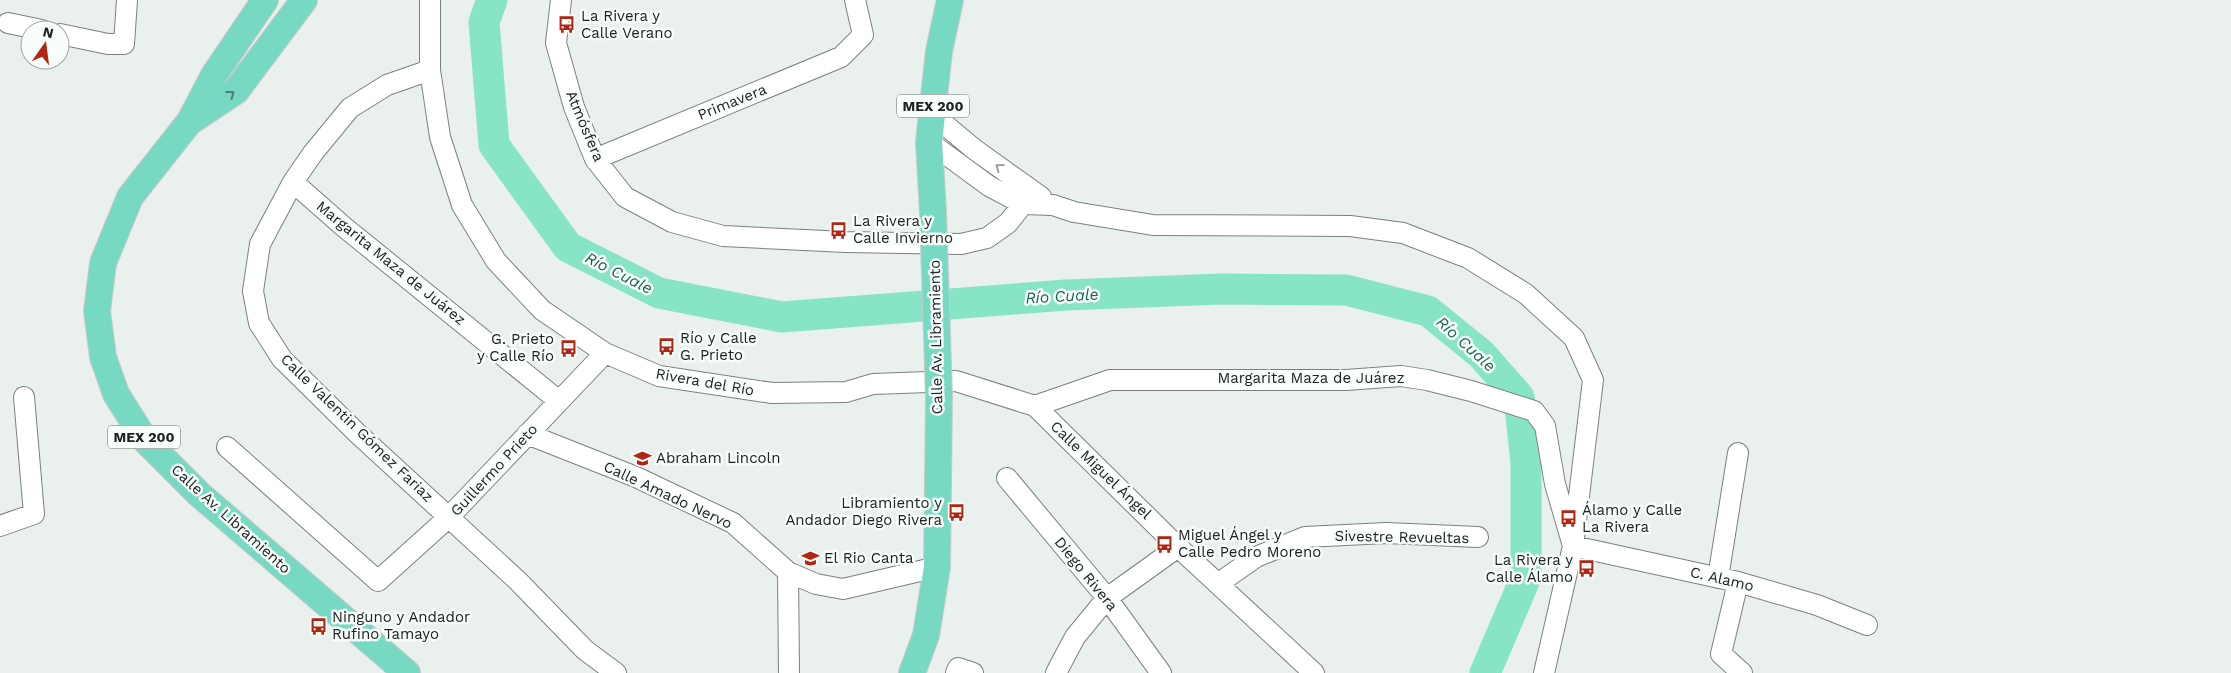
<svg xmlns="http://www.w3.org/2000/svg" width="2231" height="673" font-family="'Work Sans',sans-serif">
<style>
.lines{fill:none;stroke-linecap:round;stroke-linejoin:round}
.river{stroke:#87e4c6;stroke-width:31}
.minor-casing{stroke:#7b817f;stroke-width:22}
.major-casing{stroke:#c9caca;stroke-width:28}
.minor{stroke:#fff;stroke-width:20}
.major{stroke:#77d9c2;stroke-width:26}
.major-bridge-casing{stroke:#c9caca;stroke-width:28;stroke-linecap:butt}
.major-bridge{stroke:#77d9c2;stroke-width:26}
.oneway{stroke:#4c7e72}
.oneway2{stroke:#9b9c9c}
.labels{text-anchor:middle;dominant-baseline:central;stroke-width:5;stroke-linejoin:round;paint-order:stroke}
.shield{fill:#f7fdfb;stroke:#606463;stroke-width:1}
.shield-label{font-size:14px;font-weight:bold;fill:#202222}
.poi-label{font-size:15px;fill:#202222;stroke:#f7fdfb;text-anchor:start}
.street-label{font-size:15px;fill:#202222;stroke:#f7fdfb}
.water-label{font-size:16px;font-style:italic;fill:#1a634f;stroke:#f7fdfb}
</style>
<rect width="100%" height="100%" fill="#e9f0ed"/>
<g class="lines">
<path class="river" d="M492,0L484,22L494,145L568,247L659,293L782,317L1066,295L1221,289L1346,290L1428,311L1481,354L1519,397L1526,462V577L1485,673"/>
<defs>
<path id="minor" d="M430,0V70L440,137L462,205L496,261L542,310L605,353L659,376L772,393L846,392L873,384L956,381L1035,406L1178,547L1314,673
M561,0L556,43L574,107L595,159L625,197L672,222L723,236L846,242L961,244L987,238L1008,223L1023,204L1030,189
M8,23L42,30
M60,34L108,44H124L127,0
M430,70L387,85L350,108L313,153L293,182L260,244L253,291L259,323L282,359L357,433L518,581L585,650L616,673
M932,114L974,149L1041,197
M929,142L989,186L1023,204L1053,205L1074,212L1153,225L1350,226L1403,233L1468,258L1526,294L1574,338L1593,380L1573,546L1544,673
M595,159L841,57L863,35L855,0
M293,182L344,227L559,401
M1035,406L1110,380H1346L1401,376L1427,380L1471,391L1534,411L1545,426L1555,484L1573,546L1738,582L1817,605L1867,625
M527,434L636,477L733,523L788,572L816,584L843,589L937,567
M227,447L378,581L449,517L605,353
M1007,478L1107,598L1161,673
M0,526L34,514L24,397
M788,572L789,673
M1718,578L1738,453
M1738,582L1721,654L1742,673
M1219,583L1256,557L1305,537L1386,533L1478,537
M956,673L958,668L973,673
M1056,673L1075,637L1107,598L1178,547"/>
<path id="major" d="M265,0L214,75L190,121L130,197L103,263L97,311L103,357L116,394L145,440L199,494L407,673
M191,121L236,91L304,0
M933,213L929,142L939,51L950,0
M912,673L926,635L937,567L939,397"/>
</defs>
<use href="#minor" class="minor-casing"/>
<use href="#major" class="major-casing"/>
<use href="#minor" class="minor"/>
<use href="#major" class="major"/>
<defs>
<path id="major-bridge" d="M933,213L939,397"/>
</defs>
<use href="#major-bridge" class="major-bridge-casing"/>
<use href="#major-bridge" class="major-bridge"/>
</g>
<defs><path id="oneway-chevron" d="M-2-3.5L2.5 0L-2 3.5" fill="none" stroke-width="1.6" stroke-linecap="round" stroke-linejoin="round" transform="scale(1.25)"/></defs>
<use class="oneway" href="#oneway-chevron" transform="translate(231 94) rotate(-36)"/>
<use class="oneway2" href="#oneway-chevron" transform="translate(999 167) rotate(-144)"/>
<defs>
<symbol id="bus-bare" viewBox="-9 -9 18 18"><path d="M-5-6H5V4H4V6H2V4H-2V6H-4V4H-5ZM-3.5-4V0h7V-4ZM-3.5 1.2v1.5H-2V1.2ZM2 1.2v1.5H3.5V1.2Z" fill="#b32614" stroke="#f7fdfb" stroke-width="2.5" paint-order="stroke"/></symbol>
<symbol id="school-bare" viewBox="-9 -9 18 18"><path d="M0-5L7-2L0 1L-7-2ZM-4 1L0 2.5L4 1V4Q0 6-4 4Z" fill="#b32614" stroke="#f7fdfb" stroke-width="2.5" paint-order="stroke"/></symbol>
</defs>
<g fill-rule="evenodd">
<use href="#bus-bare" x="554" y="12" width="25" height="25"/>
<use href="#bus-bare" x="826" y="218" width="25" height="25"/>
<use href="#bus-bare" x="654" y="334" width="25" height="25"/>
<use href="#bus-bare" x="556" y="336" width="25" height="25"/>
<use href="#school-bare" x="630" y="446" width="25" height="25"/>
<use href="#bus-bare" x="944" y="500" width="25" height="25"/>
<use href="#bus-bare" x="1556" y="506" width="25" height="25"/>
<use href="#bus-bare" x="1152" y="532" width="25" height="25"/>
<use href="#school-bare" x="798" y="546" width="25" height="25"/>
<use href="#bus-bare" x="1574" y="556" width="25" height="25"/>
<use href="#bus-bare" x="306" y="614" width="25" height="25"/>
</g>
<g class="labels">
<g class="shield">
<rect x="897" y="94.5" width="72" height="23" rx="4"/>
<rect x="108" y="425.5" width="72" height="23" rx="4"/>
</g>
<g class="shield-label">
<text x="933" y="106">MEX 200</text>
<text x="144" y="437">MEX 200</text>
</g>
<g class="poi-label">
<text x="581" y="16">La Rivera y<tspan x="581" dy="17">Calle Verano</tspan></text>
<text x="853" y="221">La Rivera y<tspan x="853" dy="17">Calle Invierno</tspan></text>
<text x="680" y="338">Río y Calle<tspan x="680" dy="17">G. Prieto</tspan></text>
<text x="554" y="339" text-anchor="end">G. Prieto<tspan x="554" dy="17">y Calle Río</tspan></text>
<text x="656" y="458">Abraham Lincoln</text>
<text x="942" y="503" text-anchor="end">Libramiento y<tspan x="942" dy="17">Andador Diego Rivera</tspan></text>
<text x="1582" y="510">Álamo y Calle<tspan x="1582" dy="17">La Rivera</tspan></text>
<text x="1178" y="535">Miguel Ángel y<tspan x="1178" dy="17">Calle Pedro Moreno</tspan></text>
<text x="824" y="558">El Rio Canta</text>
<text x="1573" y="560" text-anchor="end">La Rivera y<tspan x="1573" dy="17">Calle Álamo</tspan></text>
<text x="332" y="617">Ninguno y Andador<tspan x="332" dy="17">Rufino Tamayo</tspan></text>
</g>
<g class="street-label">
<text transform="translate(732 102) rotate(-22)">Primavera</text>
<text transform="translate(585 126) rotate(67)">Atmósfera</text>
<text transform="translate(391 263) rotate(39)">Margarita Maza de Juárez</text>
<text transform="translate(936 337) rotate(-91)">Calle Av. Libramiento</text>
<text x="1311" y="378">Margarita Maza de Juárez</text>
<text transform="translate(705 382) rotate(10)">Rivera del Río</text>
<text transform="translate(357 428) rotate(44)">Calle Valentin Gómez Fariaz</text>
<text transform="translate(494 470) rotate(-47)">Guillermo Prieto</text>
<text transform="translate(1101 470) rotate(44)">Calle Miguel Ángel</text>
<text transform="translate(668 495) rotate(25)">Calle Amado Nervo</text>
<text transform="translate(231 519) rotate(42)">Calle Av. Libramiento</text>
<text transform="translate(1402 537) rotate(1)">Sivestre Revueltas</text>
<text transform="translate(1086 574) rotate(51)">Diego Rivera</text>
<text transform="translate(1722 579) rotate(13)">C. Alamo</text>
</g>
<g class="water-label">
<text transform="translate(619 273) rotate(27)">Río Cuale</text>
<text transform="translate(1062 296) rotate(-3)">Río Cuale</text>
<text transform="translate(1466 344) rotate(42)">Río Cuale</text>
</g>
</g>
<g transform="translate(45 45) rotate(14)"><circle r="24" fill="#f7fdfb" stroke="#a1a5a4"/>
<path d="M0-4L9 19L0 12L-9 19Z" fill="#b32614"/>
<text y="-8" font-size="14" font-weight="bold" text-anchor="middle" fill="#202222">N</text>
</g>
</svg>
